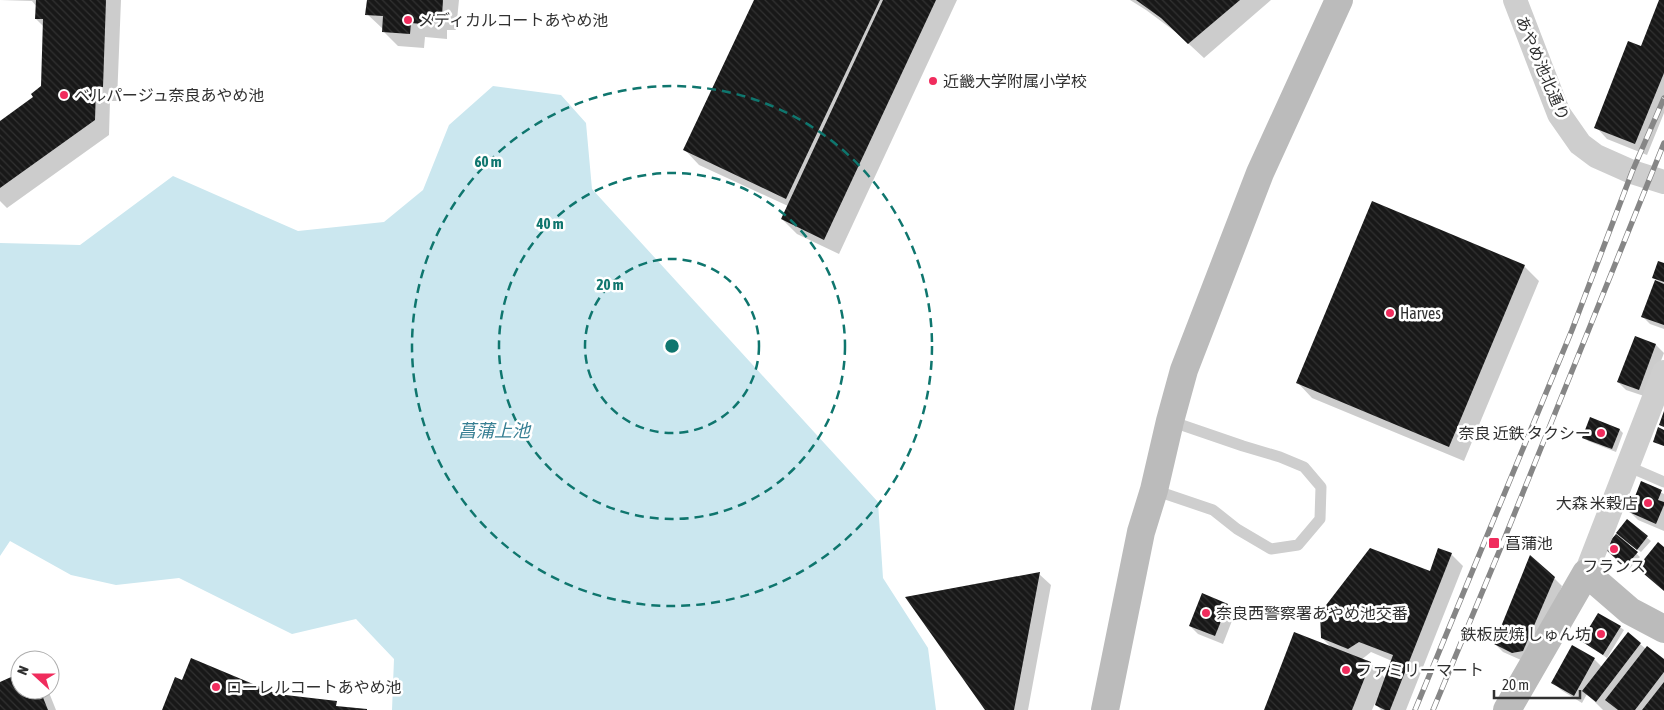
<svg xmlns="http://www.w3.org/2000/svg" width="1664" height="710" font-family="'Asap Condensed','Noto Sans JP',sans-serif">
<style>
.water{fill:#cbe7ef}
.shadow{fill:#0003;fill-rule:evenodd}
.building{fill:url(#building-back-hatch)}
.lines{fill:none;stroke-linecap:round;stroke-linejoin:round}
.lane{stroke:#cecece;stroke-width:11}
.street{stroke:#cecece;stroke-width:24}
.secondary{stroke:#bbb;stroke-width:28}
.rail-casing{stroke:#868686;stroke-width:5.5}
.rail{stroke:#fff;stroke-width:4;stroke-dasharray:11;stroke-linecap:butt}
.ring{fill:none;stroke:#0f766e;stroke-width:2.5;stroke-dasharray:9 6}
.poi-dot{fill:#f02c5d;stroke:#fff;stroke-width:2}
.labels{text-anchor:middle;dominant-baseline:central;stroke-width:5;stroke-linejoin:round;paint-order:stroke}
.poi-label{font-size:16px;fill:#313131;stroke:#fff;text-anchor:start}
.street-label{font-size:16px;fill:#313131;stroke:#fff}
.water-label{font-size:18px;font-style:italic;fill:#377f93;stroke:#fff}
.centre{fill:#0f766e;stroke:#fff;stroke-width:2.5}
.ring-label{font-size:15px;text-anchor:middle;font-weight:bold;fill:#0f766e;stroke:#fff;stroke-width:5;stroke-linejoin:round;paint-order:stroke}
</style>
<defs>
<pattern id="building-back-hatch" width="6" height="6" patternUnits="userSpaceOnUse" patternTransform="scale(1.25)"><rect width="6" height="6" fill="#181818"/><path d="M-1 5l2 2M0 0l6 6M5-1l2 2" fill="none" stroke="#313131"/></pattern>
</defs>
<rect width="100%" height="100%" fill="#fff"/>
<path class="water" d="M493,86L561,95L586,123L592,189L878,502L883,578L928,648L936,710H392L394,659L356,619L292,634L179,578L116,585L71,575L10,541L0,556V243L80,245L173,176L298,231L384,222L423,190L449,125Z"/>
<path class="shadow" d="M0,0H121L117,101H110L109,135L7,208L0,201V123L35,97L42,87L44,27L36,19L37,7L32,1Z
M368,0H459L456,30H447V39L425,37L424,48L398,46L383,31V29L367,14Z
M755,0H957L839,254L797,234L782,219L788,206L699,165L685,150Z
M1130,0H1271L1204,58L1177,33L1146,10Z
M1661,0H1664V113L1647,155L1607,139L1596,127L1641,48Z
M1664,265V329L1650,324L1642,316L1660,283L1653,277Z
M1524,266L1539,281L1464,461L1312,398L1298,383Z
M1635,338L1656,345L1664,353L1647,397L1626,390L1618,382Z
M1620,430L1623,433L1616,452L1588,441L1584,437Z
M1641,483L1664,494V531L1638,520L1630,512Z
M1627,521L1651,541L1641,552L1629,544L1628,545L1640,557L1629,569L1605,548Z
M1451,554L1463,566L1406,710H1381L1375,703L1372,710H1265L1333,649L1322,638L1430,573ZM1371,652L1392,661L1386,679L1370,663L1361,660Z
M1039,574L1051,585L1028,710H986Z
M1554,578L1562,586L1531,659L1521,660L1503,652L1495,644Z
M1227,605L1235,613L1223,644L1198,634L1190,626Z
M1620,627L1624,630L1607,658L1582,641Z
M1628,634L1646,649L1664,661V710H1603L1587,694L1582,703L1561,690L1553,682L1573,647L1594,659L1602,667Z
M20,674V690H48L56,710H0V683Z"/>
<path class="building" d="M36,0H106L103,87H96L95,120L0,188V121L33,97L31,94L41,86L43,19H35Z
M367,0H443L442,16H433V25L411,23L410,34L382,32L383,16L365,15Z
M754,0H880L786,199L683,150Z
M883,0H936L824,240L781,219Z
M1136,0H1240L1188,44L1161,18Z
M1659,0H1664V73L1635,144L1594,128L1628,41L1641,46Z
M1372,201L1525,265L1449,447L1296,383Z
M1658,261L1664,263V282L1652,278Z
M1655,280L1664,284V325L1641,317Z
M1635,336L1656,344L1639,390L1617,382Z
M1664,411V427L1659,425Z
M1590,417L1620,429L1612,449L1582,438Z
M1658,427L1664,430V446L1653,442Z
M1641,481L1662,490L1658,500L1664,502V505L1656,524L1629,512Z
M1627,519L1648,536L1637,550L1616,533Z
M1616,534L1638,552L1625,567L1604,548Z
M1658,542L1664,547V591L1637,568Z
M1370,548L1430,571L1438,548L1452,553L1390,710H1385L1375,705L1393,655L1359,642L1348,649L1321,638L1320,613Z
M1530,555L1555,577L1523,651L1512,653L1494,644Z
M1040,572L1014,710H985L905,597Z
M1202,593L1228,604L1215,636L1189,626Z
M1598,613L1621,626L1603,655L1581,641Z
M1294,632L1371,662L1352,710H1264Z
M1628,632L1641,643L1596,702L1582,691Z
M1572,645L1595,658L1574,696L1551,683Z
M1647,646L1664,659V672L1635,710H1618L1605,700Z
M191,658L277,694L337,701L336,706L367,709V710H162L175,677L182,680Z
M20,673V690H40L48,710H0V682Z
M1664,682V710H1642Z"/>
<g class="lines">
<path class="lane" d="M1627,466L1664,482
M1154,490L1213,510L1237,529L1271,549L1298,545L1320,519L1321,487L1304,467L1280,457L1243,446L1170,421"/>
<path class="street" d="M1515,0L1559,114L1580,144L1596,156L1632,172L1664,182
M1586,573L1664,372"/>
<path class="secondary" d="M1105,710L1141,532L1154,490L1170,421L1184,370L1260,173L1339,0
M1507,710L1586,573L1630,611L1664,629"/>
<defs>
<path id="rail" d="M1415,710L1572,330L1632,172L1664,98
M1433,710L1501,547L1664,143"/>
</defs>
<use href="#rail" class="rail-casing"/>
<use href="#rail" class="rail"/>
</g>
<g class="ring">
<circle cx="672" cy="346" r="87"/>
<circle cx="672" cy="346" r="173"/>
<circle cx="672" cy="346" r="260"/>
</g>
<g class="poi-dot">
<circle cx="408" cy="20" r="5"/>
<circle cx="933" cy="81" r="5"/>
<circle cx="64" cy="95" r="5"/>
<circle cx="1390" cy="313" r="5"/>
<circle cx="1601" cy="433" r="5"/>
<circle cx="1648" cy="503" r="5"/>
<rect x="1488" y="537" width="12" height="12" rx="2.5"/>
<circle cx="1614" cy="549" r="5"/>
<circle cx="1206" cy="613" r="5"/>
<circle cx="1601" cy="634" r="5"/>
<circle cx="1346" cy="670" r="5"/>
<circle cx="216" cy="687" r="5"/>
</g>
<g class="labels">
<g class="poi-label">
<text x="418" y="20">メディカルコートあやめ池</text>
<text x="943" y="81">近畿大学附属小学校</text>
<text x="74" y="95">ベルパージュ奈良あやめ池</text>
<text x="1400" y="313">Harves</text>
<text x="1591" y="433" text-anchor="end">奈良 近鉄 タクシー</text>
<text x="1638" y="503" text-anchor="end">大森 米穀店</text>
<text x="1505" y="543">菖蒲池</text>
<text x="1614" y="566" text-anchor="middle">フランス</text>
<text x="1216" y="613">奈良西警察署あやめ池交番</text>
<text x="1591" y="634" text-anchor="end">鉄板炭焼 しゅん坊</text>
<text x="1356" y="670">ファミリーマート</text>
<text x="226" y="687">ローレルコートあやめ池</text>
</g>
<g class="street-label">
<text transform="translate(1543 68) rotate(67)">あやめ池北通り</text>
</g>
<g class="water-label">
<text x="494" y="430">菖蒲上池</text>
</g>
</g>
<circle cx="672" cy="346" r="8" class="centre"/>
<g class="ring-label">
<text x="488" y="167">60 m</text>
<text x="550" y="229">40 m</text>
<text x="610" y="290">20 m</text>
</g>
<g transform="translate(35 675) rotate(291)"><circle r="24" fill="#ffffff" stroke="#adadad"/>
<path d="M0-4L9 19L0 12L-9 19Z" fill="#f02c5d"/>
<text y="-8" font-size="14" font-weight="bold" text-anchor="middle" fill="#313131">N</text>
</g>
<path d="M1494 690v8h86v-8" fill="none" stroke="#313131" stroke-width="2.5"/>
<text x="1502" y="690" font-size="15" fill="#313131" stroke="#ffffff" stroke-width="4" paint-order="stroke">20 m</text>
</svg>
